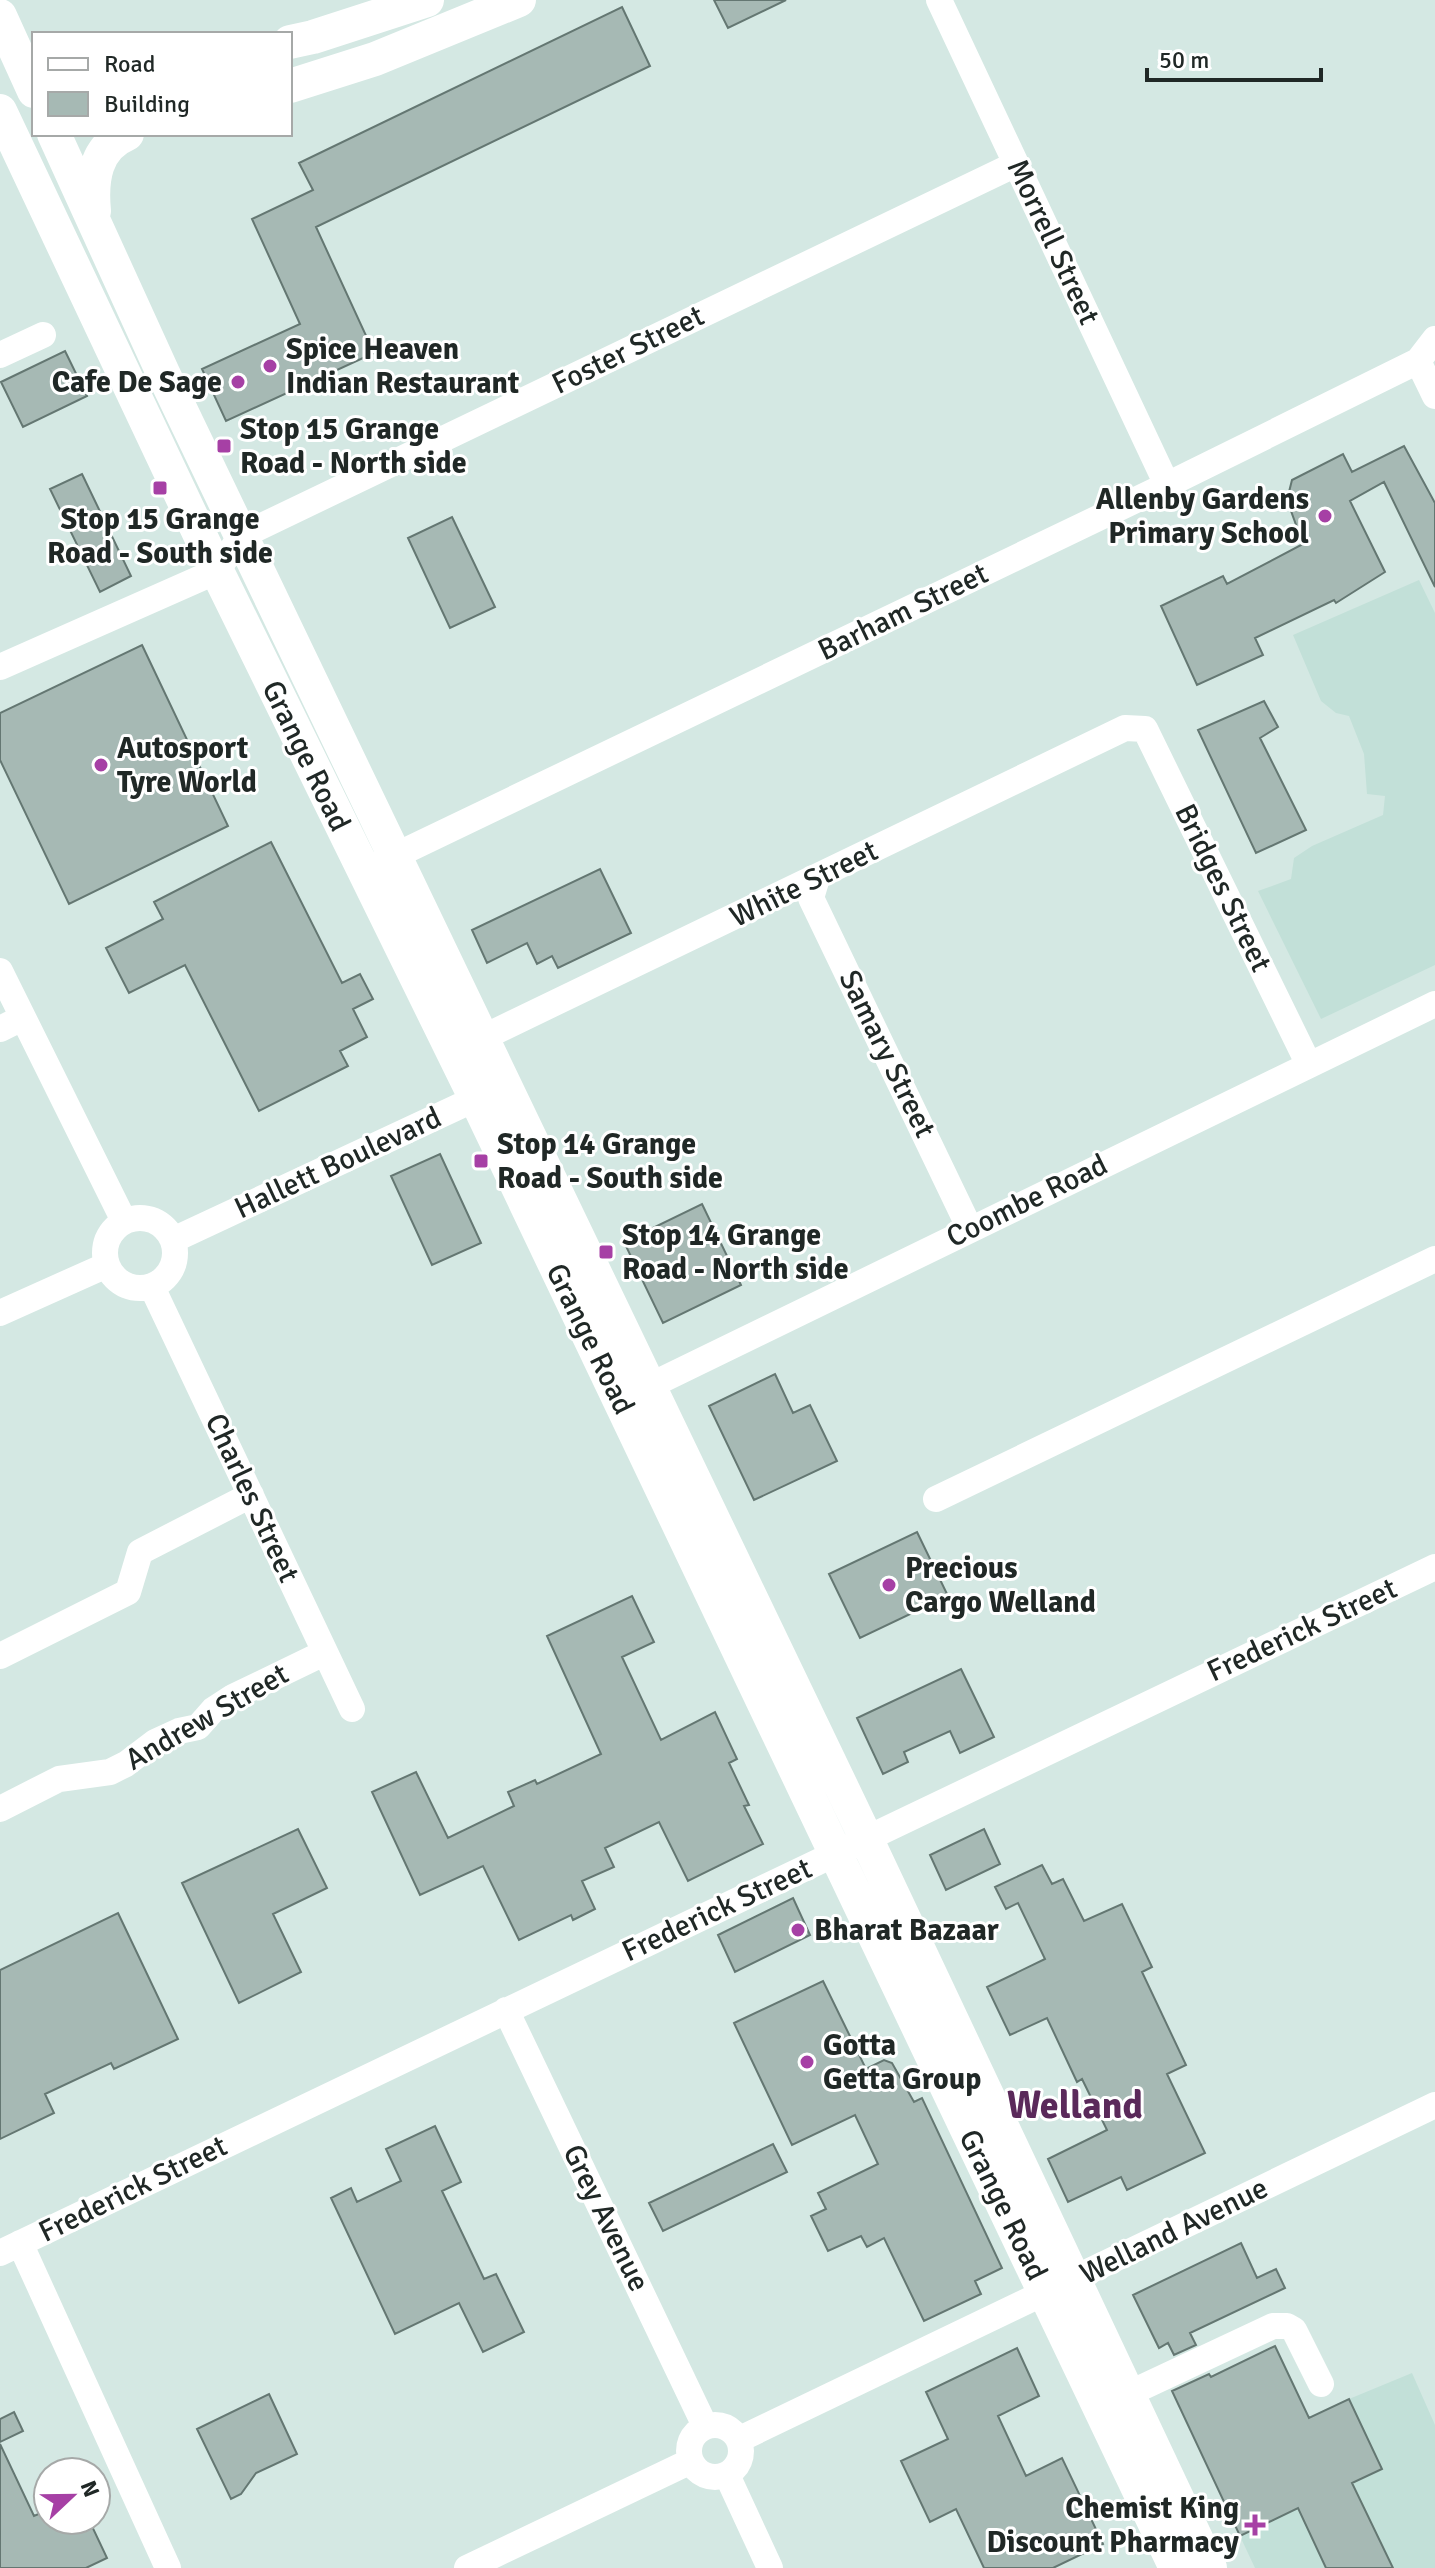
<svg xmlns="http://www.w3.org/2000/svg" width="1435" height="2568" font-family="Signika,sans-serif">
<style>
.built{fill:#c2e0d8}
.building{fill:#a6b9b4;stroke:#647772;stroke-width:2}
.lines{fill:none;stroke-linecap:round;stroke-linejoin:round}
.minor{stroke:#fff;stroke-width:26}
.major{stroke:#fff;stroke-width:34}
.poi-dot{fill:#a640a5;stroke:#fff;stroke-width:3}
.labels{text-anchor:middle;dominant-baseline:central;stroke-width:6;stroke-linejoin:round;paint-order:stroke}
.street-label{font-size:30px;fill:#202826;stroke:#fff}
.poi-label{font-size:30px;font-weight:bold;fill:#202826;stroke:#fff;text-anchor:start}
.district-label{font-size:38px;font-weight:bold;fill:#5a295a;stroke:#fff}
</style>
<rect width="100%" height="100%" fill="#d4e8e3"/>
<path class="built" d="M1419,580L1435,613V965L1321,1019L1258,891L1291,879L1294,858L1312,846L1383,815L1385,796L1367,794L1364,754L1349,716L1336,713L1321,701L1293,635Z
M1412,2373L1435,2425V2568H1255L1207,2466L1349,2399Z"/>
<path class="building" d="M714,0H786L728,28Z
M622,7L650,66L316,227L374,353L226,421L202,369L300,324L252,219L313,190L299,163Z
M65,351L87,396L23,427L1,382Z
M1404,446L1435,503V587L1384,482L1350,501L1385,572L1336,603L1334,600L1255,638L1263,655L1197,685L1161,606L1223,576L1227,584L1303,544L1287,500L1292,480L1343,454L1352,472Z
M82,474L131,576L100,592L50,489Z
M452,517L495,607L450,628L408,538Z
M142,645L228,826L69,904L0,760V713Z
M1264,701L1278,727L1260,738L1306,830L1256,853L1198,730Z
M271,842L342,983L360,974L373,999L353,1009L367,1037L340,1051L348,1066L259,1111L185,965L129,993L106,948L163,919L154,902Z
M600,869L631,933L558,968L552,956L537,964L527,943L487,963L472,930Z
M440,1154L481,1243L432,1265L391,1176Z
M702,1204L741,1285L663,1323L624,1242Z
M775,1374L793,1413L810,1405L837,1461L754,1500L709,1406Z
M917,1532L948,1596L860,1638L829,1574Z
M632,1596L654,1642L622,1657L661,1740L715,1712L737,1759L729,1763L749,1805L744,1806L763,1844L688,1881L659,1822L605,1848L614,1867L582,1881L595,1909L573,1920L571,1915L519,1940L483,1866L420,1895L372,1792L416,1772L448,1838L514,1806L508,1792L535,1780L537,1784L601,1754L547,1636Z
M961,1669L994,1737L960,1753L950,1731L904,1752L908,1762L883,1774L857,1718Z
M298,1829L327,1888L273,1914L301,1972L239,2003L182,1883Z
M984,1829L1000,1864L946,1890L930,1855Z
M1042,1865L1052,1884L1063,1879L1084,1921L1122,1904L1152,1967L1142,1972L1186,2065L1167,2074L1205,2153L1127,2190L1121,2177L1068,2202L1048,2159L1107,2130L1082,2079L1077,2082L1047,2018L1010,2035L987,1987L1045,1959L1018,1903L1006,1909L995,1887Z
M793,1898L810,1935L735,1972L718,1935Z
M118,1913L178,2039L114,2069L111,2063L45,2094L54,2113L0,2139V1970Z
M823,1981L866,2069L884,2060L892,2063L914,2102L922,2098L1002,2268L975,2281L981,2294L924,2321L884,2238L867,2247L861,2236L828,2251L811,2216L826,2209L818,2193L878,2164L855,2115L792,2145L734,2023Z
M435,2126L461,2182L442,2191L484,2279L496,2274L524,2332L483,2352L459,2303L395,2334L331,2198L351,2188L357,2202L401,2181L386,2149Z
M773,2144L787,2172L663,2231L649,2203Z
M1241,2243L1257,2278L1276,2269L1285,2288L1190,2333L1196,2345L1174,2355L1168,2343L1159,2348L1133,2295Z
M1275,2346L1309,2418L1349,2399L1382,2469L1352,2483L1393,2568H1326L1298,2508L1240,2536L1172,2391L1209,2374L1211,2377Z
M1017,2348L1039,2396L998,2416L1026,2476L1062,2458L1103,2544L1053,2568H984L956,2509L930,2522L901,2461L948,2439L926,2392Z
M269,2394L297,2454L256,2473L241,2494L231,2499L197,2429Z
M14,2412L23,2431L0,2442V2419Z
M0,2444L34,2516L48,2510V2520H66L71,2531L90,2522L107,2558L86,2568H0Z"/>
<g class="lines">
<path class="minor" d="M939,0L1167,485
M0,355L43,335
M1418,361L1435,396
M0,667L217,571L241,536L1016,164
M380,863L1167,485L1418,361L1435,339
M817,878L811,898L970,1229
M0,971L124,1221
M0,1029L22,1018
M482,1038L1125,728L1145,729L1309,1065
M105 1253a35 35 0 1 1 70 0a35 35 0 1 1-70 0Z
M173,1240L492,1091
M152,1287L352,1709
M0,1313L107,1265
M633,1394L1435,1004
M936,1499L1435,1259
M0,1656L128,1592L140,1552L251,1495
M0,1809L59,1779L110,1772L126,1764L155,1742L179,1731L198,1727L213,1710L233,1697L324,1653
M506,2010L705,2426
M20,2243L168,2568
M0,2253L1435,1567
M1128,2394L1273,2326H1287L1294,2330L1321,2384
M689 2451a26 26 0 1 1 52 0a26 26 0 1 1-52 0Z
M740,2439L1435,2105
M727,2475L770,2568
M467,2568L691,2461"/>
<path class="major" d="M0,16L34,91
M290,42L313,37L427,0
M290,86L375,59L519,0
M0,111L217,571L476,1099L1176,2568
M54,134L163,373L866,1838L1210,2568
M94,211C91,180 95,147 127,134"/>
</g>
<g class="poi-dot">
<circle cx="270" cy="366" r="8"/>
<circle cx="238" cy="382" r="8"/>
<rect x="216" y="438" width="16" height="16" rx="4"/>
<rect x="152" y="480" width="16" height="16" rx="4"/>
<circle cx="1325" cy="516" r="8"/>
<circle cx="101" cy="765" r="8"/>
<rect x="473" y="1153" width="16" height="16" rx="4"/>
<rect x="598" y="1244" width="16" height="16" rx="4"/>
<circle cx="889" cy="1585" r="8"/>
<circle cx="798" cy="1930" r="8"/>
<circle cx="807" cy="2062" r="8"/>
<path d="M1251 2513h8v8h8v8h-8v8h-8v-8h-8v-8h8z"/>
</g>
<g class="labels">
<g class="street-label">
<text transform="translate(1053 242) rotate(65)">Morrell Street</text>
<text transform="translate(628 350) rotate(-26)">Foster Street</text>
<text transform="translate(903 612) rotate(-26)">Barham Street</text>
<text transform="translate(306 756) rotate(64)">Grange Road</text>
<text transform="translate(804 884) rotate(-26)">White Street</text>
<text transform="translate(1223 888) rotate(64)">Bridges Street</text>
<text transform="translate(887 1054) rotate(64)">Samary Street</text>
<text transform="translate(338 1163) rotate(-25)">Hallett Boulevard</text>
<text transform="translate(1027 1201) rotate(-26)">Coombe Road</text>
<text transform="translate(590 1339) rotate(64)">Grange Road</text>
<text transform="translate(252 1498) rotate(65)">Charles Street</text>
<text transform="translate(1302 1630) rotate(-25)">Frederick Street</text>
<text transform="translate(207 1717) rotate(-30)">Andrew Street</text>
<text transform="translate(717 1910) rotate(-25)">Frederick Street</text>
<text transform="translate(133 2189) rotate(-26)">Frederick Street</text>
<text transform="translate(1003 2205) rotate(64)">Grange Road</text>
<text transform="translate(606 2218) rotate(64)">Grey Avenue</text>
<text transform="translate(1174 2231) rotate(-26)">Welland Avenue</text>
</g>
<g class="poi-label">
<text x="286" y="349">Spice Heaven<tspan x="286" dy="34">Indian Restaurant</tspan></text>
<text x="222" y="382" text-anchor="end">Cafe De Sage</text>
<text x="240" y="429">Stop 15 Grange<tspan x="240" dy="34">Road - North side</tspan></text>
<text x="1309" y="499" text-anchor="end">Allenby Gardens<tspan x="1309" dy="34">Primary School</tspan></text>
<text x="160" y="519" text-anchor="middle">Stop 15 Grange<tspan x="160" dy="34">Road - South side</tspan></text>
<text x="117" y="748">Autosport<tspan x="117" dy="34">Tyre World</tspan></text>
<text x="497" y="1144">Stop 14 Grange<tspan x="497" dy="34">Road - South side</tspan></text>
<text x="622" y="1235">Stop 14 Grange<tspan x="622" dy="34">Road - North side</tspan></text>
<text x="905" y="1568">Precious<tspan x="905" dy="34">Cargo Welland</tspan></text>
<text x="814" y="1930">Bharat Bazaar</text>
<text x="823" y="2045">Gotta<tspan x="823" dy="34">Getta Group</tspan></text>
<text x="1239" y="2508" text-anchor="end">Chemist King<tspan x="1239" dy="34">Discount Pharmacy</tspan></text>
</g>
<g class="district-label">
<text x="1075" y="2105">Welland</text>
</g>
</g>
<rect x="32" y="32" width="260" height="104" fill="#ffffff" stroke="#a6a9a8" stroke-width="2"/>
<rect x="48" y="58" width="40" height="12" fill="#ffffff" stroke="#a6a9a8" stroke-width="2"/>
<text x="104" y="72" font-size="24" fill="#202826">Road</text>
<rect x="48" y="92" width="40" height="24" fill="#a6b9b4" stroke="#a6a9a8" stroke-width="2"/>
<text x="104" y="112" font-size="24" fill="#202826">Building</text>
<g transform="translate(72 2496) rotate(68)"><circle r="38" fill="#ffffff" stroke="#a6a9a8" stroke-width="2"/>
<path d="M0-6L14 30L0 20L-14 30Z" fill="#a640a5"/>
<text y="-12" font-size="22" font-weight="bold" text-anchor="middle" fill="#202826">N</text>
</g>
<path d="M1147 68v12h174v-12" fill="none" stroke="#202826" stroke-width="4"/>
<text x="1159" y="68" font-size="24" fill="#202826" stroke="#ffffff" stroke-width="6" paint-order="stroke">50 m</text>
</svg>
